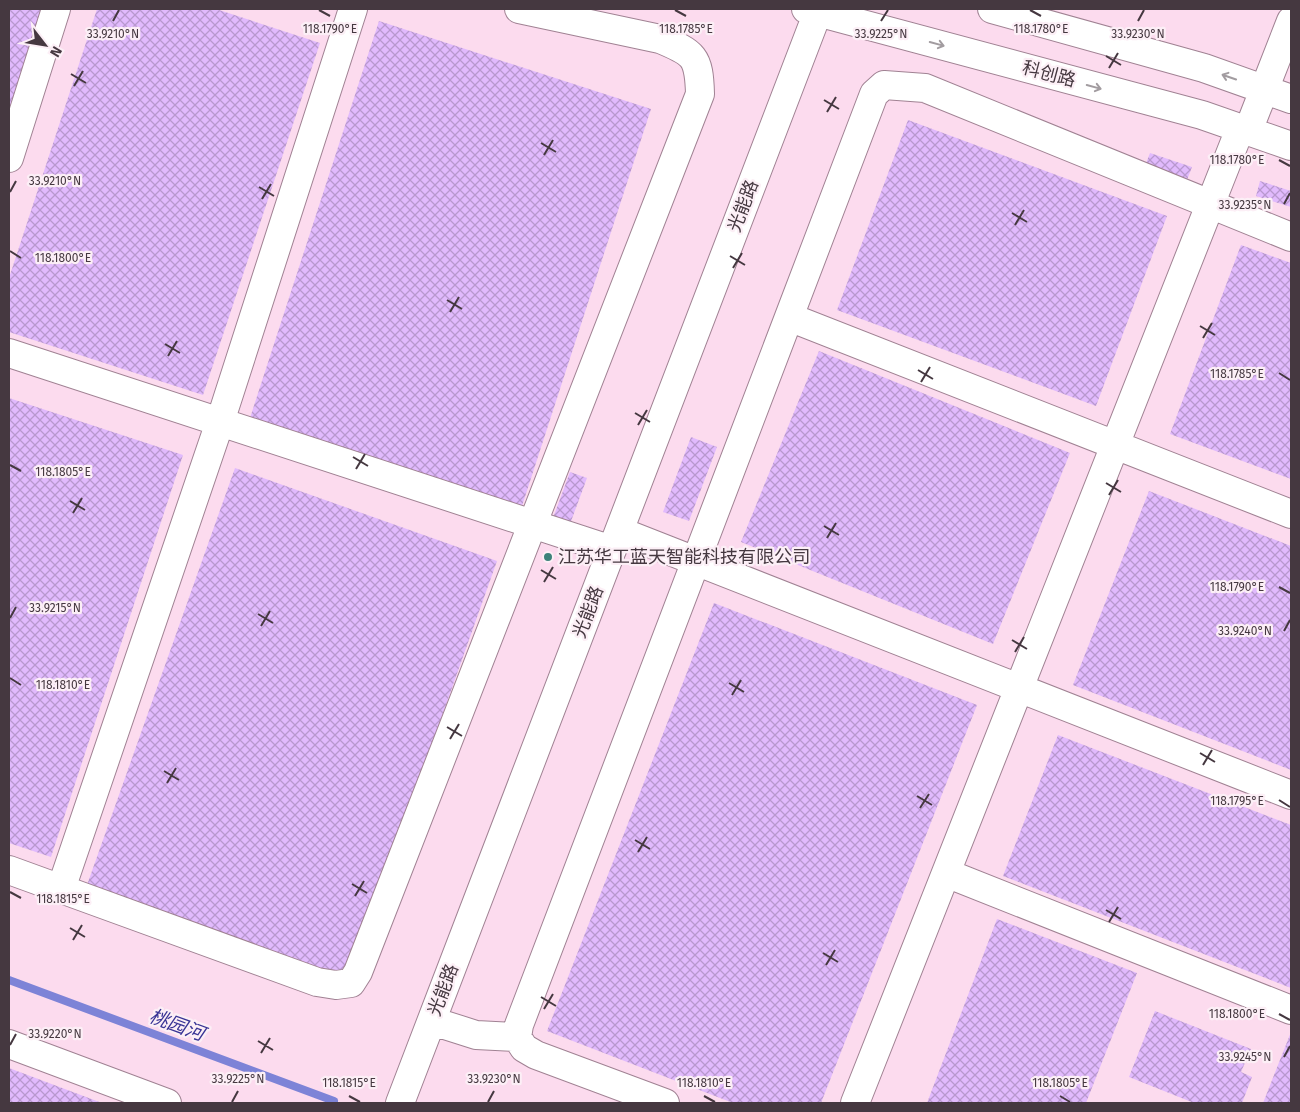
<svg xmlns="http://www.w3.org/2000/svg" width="1300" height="1112" font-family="'Fira Sans','Noto Sans SC',sans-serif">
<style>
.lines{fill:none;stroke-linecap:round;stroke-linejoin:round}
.stream{stroke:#7d83d7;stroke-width:8}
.building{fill:url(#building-cross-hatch)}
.minor-casing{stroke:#a08293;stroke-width:30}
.minor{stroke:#fff;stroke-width:28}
.oneway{stroke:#a29ca0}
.ticks{fill:none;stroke:#453840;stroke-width:2}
.poi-dot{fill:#3c827a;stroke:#fceff6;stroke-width:2}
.labels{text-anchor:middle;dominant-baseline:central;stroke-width:4.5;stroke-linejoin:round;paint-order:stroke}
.street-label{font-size:18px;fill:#453840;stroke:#fceff6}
.poi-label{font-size:18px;fill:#453840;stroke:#fceff6;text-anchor:start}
.water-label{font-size:19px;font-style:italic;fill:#393495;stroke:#fceff6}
.ticks-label{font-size:12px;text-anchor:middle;fill:#453840;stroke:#fceff6;stroke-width:4.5;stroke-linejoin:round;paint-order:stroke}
</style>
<defs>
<pattern id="building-cross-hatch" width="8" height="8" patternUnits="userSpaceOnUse" patternTransform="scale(1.25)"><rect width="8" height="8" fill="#e1bafd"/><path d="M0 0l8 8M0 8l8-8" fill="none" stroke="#b898ce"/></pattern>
</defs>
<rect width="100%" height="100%" fill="#fcdbee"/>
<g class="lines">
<path class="stream" d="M9,980L334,1101"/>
</g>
<path class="building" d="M9,9H50L9,131Z
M97,9H216L320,43L203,395L9,332V278Z
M379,21L651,109L521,509L249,421Z
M908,120L1167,216L1096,406L837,310Z
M1150,153L1192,167L1187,180L1145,166Z
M1260,181L1291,191V207L1256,196Z
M1241,245L1291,263V479L1170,434Z
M819,351L1070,453L993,644L741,542Z
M9,398L183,455L51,857L9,843Z
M691,437L717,447L689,521L663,512Z
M235,468L497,561L349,978L87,885Z
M570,472L587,478L570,524L553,518Z
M1149,491L1291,546V770L1073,685Z
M714,603L977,705L821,1103H733L547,1031Z
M1058,735L1291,825V988L1003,876Z
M997,919L1137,973L1086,1103H927Z
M1155,1011L1251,1049L1241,1072L1252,1077L1242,1103H1194L1129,1077Z
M1291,1032V1103H1263Z
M9,1068L102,1103H9Z"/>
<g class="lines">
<defs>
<path id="minor" d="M806,9L1202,115L1291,146
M992,9L1204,68L1291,99
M1248,131L1291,21
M9,158L56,9
M789,317L1291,514
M9,353L612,550
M619,531L1291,795
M9,870L317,982L336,985L351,983L358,972L700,94C699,56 694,53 660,39L519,9
M946,873L1291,1010
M61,889L220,422L353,9
M432,1021L476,1035L517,1037
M9,1044L167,1103
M400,1103L819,9
M665,1103L536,1055L524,1048L517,1037L519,1025L874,94L884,85L925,88L1291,237
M855,1103L1240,129"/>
</defs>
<use href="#minor" class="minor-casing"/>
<use href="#minor" class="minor"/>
</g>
<defs><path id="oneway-shaft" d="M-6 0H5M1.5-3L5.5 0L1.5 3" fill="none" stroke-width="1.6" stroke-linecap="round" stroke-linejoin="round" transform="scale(1.25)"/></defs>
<g class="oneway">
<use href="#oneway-shaft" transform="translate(937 44) rotate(15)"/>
<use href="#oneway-shaft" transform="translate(1229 77) rotate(-161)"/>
<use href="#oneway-shaft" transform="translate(1094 87) rotate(15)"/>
</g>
<path class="ticks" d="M319,10L330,16M675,10L686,16M1030,10L1041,16M113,21L119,10M881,21L888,10M1138,21L1144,10M1106,56L1121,65M1109,68L1118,53M71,74L86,83M74,86L83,71M824,100L839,109M827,112L836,97M541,143L556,152M544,155L553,140M1279,160L1290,166M259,187L274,196M10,192L16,181M262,199L271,184M1284,204L1290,193M1012,213L1027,222M1015,225L1024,210M10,251L21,258M730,256L745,265M733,268L742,253M447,300L462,309M450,312L459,297M1200,326L1215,335M1203,338L1212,323M165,344L180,353M168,356L177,341M918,370L933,379M1279,373L1290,380M921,382L930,367M635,413L650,422M638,425L647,410M353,457L368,466M10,465L21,471M356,469L365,454M1106,483L1121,492M1109,495L1118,480M70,501L85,510M73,513L82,498M824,526L839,535M827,538L836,523M541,570L556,579M544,582L553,567M1279,587L1290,593M258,614L273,623M10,618L16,607M261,626L270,611M1284,631L1290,620M1012,640L1027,649M1015,652L1024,637M10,678L21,685M729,683L744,692M732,695L741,680M447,727L462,736M450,739L459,724M1200,753L1215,762M1203,765L1212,750M164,771L179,780M167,783L176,768M917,796L932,805M1279,800L1290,807M920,808L929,794M635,840L650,849M638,852L647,837M352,884L367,893M10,892L21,898M355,896L364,881M1106,910L1121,919M1109,922L1118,907M70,928L85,937M73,940L82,925M823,953L838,962M826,965L835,950M541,997L556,1006M544,1009L553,994M1279,1014L1290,1020M258,1041L273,1050M10,1045L16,1034M261,1053L270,1038M1284,1057L1290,1046M349,1096L360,1102M704,1096L715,1102M1060,1096L1070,1102M232,1102L238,1091M488,1102L494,1091"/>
<circle class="poi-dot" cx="548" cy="557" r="5"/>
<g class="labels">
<g class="street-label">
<text transform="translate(1049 74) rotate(15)">科创路</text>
<text transform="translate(743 206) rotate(-69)">光能路</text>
<text transform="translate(588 612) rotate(-69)">光能路</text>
<text transform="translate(443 990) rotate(-69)">光能路</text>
</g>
<g class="poi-label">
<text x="558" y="557">江苏华工蓝天智能科技有限公司</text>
</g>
<g class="water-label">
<text transform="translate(177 1025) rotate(20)">桃园河</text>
</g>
</g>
<g class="ticks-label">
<text x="330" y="33">118.1790°E</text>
<text x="686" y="33">118.1785°E</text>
<text x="1041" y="33">118.1780°E</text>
<text x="113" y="38">33.9210°N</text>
<text x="881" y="38">33.9225°N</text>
<text x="1138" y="38">33.9230°N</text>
<text x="1237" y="164">118.1780°E</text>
<text x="55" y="185">33.9210°N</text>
<text x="1245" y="209">33.9235°N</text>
<text x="63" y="262">118.1800°E</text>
<text x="1237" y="378">118.1785°E</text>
<text x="63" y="476">118.1805°E</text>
<text x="1237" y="591">118.1790°E</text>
<text x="55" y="612">33.9215°N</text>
<text x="1245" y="635">33.9240°N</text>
<text x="63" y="689">118.1810°E</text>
<text x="1237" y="805">118.1795°E</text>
<text x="63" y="903">118.1815°E</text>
<text x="1237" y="1018">118.1800°E</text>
<text x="55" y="1038">33.9220°N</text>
<text x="1245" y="1061">33.9245°N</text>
<text x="238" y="1083">33.9225°N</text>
<text x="494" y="1083">33.9230°N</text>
<text x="349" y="1087">118.1815°E</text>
<text x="704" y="1087">118.1810°E</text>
<text x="1060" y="1087">118.1805°E</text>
</g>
<rect width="1300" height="1112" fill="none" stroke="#453840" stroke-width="20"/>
<g transform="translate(45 45) rotate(121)" stroke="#fceff6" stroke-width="4" paint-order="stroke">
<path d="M0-4L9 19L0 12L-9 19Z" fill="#453840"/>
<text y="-8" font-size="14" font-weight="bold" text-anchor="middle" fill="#453840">N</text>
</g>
</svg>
